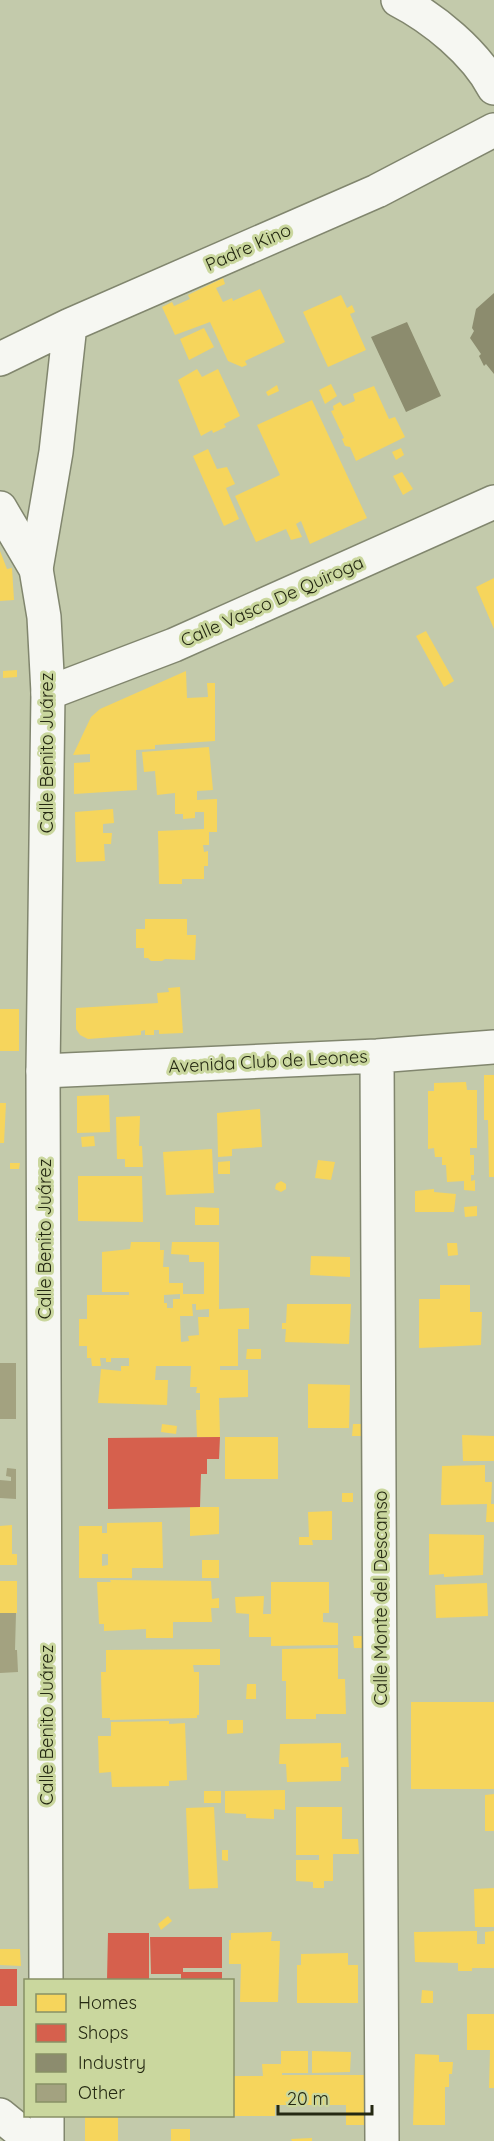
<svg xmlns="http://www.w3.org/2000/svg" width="494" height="2141" font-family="Quicksand,sans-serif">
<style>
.homes{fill:#f6d55c;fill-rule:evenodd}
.shops{fill:#d6604d}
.industry{fill:#8c8c6e}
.building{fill:#a3a280}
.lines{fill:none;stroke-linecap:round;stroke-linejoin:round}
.minor-casing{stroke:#81866e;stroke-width:36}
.tertiary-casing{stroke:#81866e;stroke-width:36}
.minor{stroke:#f6f7f2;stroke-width:33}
.tertiary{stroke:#f6f7f2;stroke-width:33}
.labels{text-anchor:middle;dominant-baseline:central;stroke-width:6;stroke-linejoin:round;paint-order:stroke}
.street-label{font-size:18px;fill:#242812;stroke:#cad79e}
</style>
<rect width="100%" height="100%" fill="#c3caab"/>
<path class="homes" d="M223,278L225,284L216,288L223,302L232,298L233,301L260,289L285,342L245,361L247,365L242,367L228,361L210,322L175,335L162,307L172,302L174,306L190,299L188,295Z
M341,295L347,308L352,305L355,312L350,314L366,350L328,367L303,312Z
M204,328L214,347L189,360L180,339Z
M197,369L202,377L218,369L240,416L224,424L226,427L213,433L212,430L201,436L178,380Z
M331,384L337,396L325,404L319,390Z
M277,385L279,391L268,396L266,392Z
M374,386L389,419L395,417L405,437L356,461L350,447L345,446L342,439L344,438L331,411L334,410L333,406L340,402L343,406L355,401L353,394Z
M312,400L367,518L310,544L301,521L296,524L302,537L291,540L286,529L256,542L235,496L280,475L257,425Z
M401,448L404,455L396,460L392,452Z
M208,449L217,469L227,467L235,484L226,488L239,519L224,526L193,456Z
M402,472L413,489L403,495L393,476Z
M0,551L7,569L12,568L14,600L0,601Z
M494,578V629L476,587Z
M426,631L454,681L444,687L416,636Z
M17,670V677L3,678V671Z
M186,671L187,698L208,697L207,683H215V741L155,745V749L136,750L137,790L74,794V763L90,762V754L73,755L91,717L100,709Z
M209,747L213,790L197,791V800L217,799V832H209V845H203L204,852L208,851V866H204V879H182V884H159L158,831L204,829V812H195V818L183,819V814H175V793L157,795L155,771L144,772L142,752Z
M113,809L114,823L103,824V833H112L111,844H104L105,861L76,862L75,812Z
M145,919H187V935H196L195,960L165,959L162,961H151L148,958H144V948H136V929H145Z
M180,987L183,1033L159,1034V1030H154V1035H145V1030L141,1031V1035L88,1039L80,1035L76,1029V1008L158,1003L157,993L169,992L168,988Z
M0,1009H19V1051H0Z
M484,1075H494V1177H489L488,1120H484Z
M466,1082L467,1090H477V1148H470V1155H474V1175H471V1181L475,1180V1191L464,1190V1181L447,1182L446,1165H442V1157H435L434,1148L428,1149V1091H434V1083Z
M109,1095L110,1132L77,1133V1096Z
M0,1103H6L4,1143H0Z
M260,1109L262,1147L232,1149V1156L218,1157L217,1113Z
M140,1116L139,1146H142L143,1167H125V1159H117L116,1117Z
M94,1136L95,1146L82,1147L81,1137Z
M212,1149L214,1193L166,1195L163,1152Z
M318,1160L335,1162L331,1180L315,1178Z
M230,1161V1174H218V1162Z
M10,1163H20L19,1169H10Z
M78,1176H142L143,1222L78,1221Z
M281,1181L286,1184V1189L281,1192L275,1189L276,1184Z
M434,1189V1192L456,1194L454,1212H415V1191Z
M477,1206V1216L465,1217L464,1207Z
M195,1207L219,1208V1225H195Z
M131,1242H160V1250H164L163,1267H169V1283H183V1294H204V1262H189V1255L171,1254L172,1242H219V1309L249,1308V1329H238V1366H220V1370H248V1397L219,1398L220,1437H197L196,1410H200V1393H196L197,1387H190L191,1366H156L155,1380H168L167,1405L98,1403L101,1369L121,1371V1366H129V1358H111V1362H106V1358H100L101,1366H92L91,1358H87V1346H79V1319H87V1295H129V1292H102V1252L130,1249ZM180,1294V1299H173V1308H167V1303H164V1295ZM192,1304H196V1310L209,1309V1317H198L199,1335L188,1336L189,1341L181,1342L180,1316H193Z
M447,1243H457L458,1255L448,1256Z
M311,1256L350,1257V1277L310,1275Z
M440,1285H470V1312H482L481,1345L419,1348V1299H440Z
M287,1304H351L349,1344L285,1342L286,1329H282V1323H286Z
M247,1349H261V1359H246Z
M308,1384L350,1385L349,1428H308Z
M162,1424L177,1426L176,1434L161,1432Z
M353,1424H361V1436H352Z
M462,1435L494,1436V1461H463Z
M225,1437H278V1479H225Z
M485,1465V1482H492L491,1504H494V1522H486L487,1504L441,1505L442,1466Z
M342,1493H353V1502H342Z
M190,1507H219V1534L190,1536Z
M332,1511V1540H312L313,1545H299V1537H309L308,1512Z
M162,1522L163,1568H132V1578H79V1526H102V1533H107V1523ZM102,1554H108V1565L102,1566Z
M12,1525V1554H17V1565H0V1526Z
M429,1534L484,1535L483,1575L444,1577V1574L429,1575Z
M202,1560H219V1578H202Z
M110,1580L211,1581L212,1599L219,1598V1608H211L212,1622H173V1638H146V1629L104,1631V1624H99L97,1582H111Z
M0,1581H17V1613H0Z
M271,1582H329V1613H323V1622L338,1623V1645L271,1646V1637H249V1614L236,1613L235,1597L264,1596L263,1614H271Z
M487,1583L488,1616L436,1618L435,1585Z
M353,1636H362V1648H354Z
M338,1648V1679H345L346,1714H316V1719H286V1681H282V1649Z
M220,1649V1665H193L194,1672H199V1715H197V1718L110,1720V1718H102L101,1672H106V1650Z
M247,1684H256V1699H246Z
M411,1702H494V1789H411Z
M227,1720H243V1733L227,1734Z
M169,1721V1724L185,1723L187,1780L169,1781V1786L112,1787L111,1772L99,1773L98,1736H111V1722Z
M341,1743V1758L348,1757L349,1767H341V1781L287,1782L286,1764H279L280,1744Z
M285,1790V1810L274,1809V1819L246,1818V1814L225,1813V1791Z
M204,1791H221V1803H204Z
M494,1794V1831H485V1795Z
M214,1807L218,1888L189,1889L186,1808Z
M296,1807H342V1839H358L359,1854H333V1881H324V1888H313V1882L296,1881V1860H319V1855H296Z
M222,1850H228V1861L222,1860Z
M494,1888V1927H475L474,1889Z
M168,1916L172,1921L161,1930L158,1924Z
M477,1931V1944H485V1932L494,1931V1968H472V1971H458V1963L415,1962L414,1932Z
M272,1932L271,1941H280L278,2002H240L241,1964H229V1940H231V1933Z
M0,1949H20L21,1966L0,1965Z
M348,1953V1965H358V2003H297V1965H301V1954Z
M422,1990L433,1991V2003H421Z
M467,2014H494V2088H489L490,2050H467Z
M281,2051H308V2073H282V2075H365V2125H346V2105H275V2116H232V2076H263L262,2064H281Z
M312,2051L351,2052L350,2072L312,2073Z
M415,2054L439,2055V2062H453L452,2074H449V2087H445V2125H413Z
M85,2116H118V2141H85Z
M171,2129H190V2141H171Z
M312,2138V2141H292L291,2139Z"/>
<path class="shops" d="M220,1437L219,1459H207V1474H201L200,1507L108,1509V1438Z
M108,1933H149V1980H107Z
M150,1937H222V1968H183V1972H222V1980H181V1974H151Z
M0,1969H17V2006H0Z"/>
<path class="industry" d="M494,293V374L486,364L484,366L479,356L481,354L470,338L474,331L472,328L476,309Z
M407,322L441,396L406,412L371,337Z"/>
<path class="building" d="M0,1363H16V1419H0Z
M7,1468L16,1469V1499L0,1498V1480L11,1481V1477L6,1476Z
M0,1613H16L15,1650H17L18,1672L0,1673Z"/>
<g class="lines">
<defs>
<path id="minor" d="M398,0C433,18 475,52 494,88
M0,359L70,325L377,191L494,130
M36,569L56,452L70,325
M48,693L174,645L494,502
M377,1056L382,2141
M43,1071L377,1056L494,1047
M0,2115L32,2141"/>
<path id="tertiary" d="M0,508L36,569L44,617L48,693L43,1071L46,1980
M47,2116V2141"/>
</defs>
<use href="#minor" class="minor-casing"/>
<use href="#tertiary" class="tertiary-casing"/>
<use href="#minor" class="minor"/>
<use href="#tertiary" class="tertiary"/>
</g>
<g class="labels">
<g class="street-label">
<text transform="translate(248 247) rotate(-24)">Padre Kino</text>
<text transform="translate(272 601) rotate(-24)">Calle Vasco De Quiroga</text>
<text transform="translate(46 753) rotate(-90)">Calle Benito Juárez</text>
<text transform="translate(268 1061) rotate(-3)">Avenida Club de Leones</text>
<text transform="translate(44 1239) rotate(-90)">Calle Benito Juárez</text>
<text transform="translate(380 1598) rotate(-90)">Calle Monte del Descanso</text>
<text transform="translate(46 1725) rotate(-90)">Calle Benito Juárez</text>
</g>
</g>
<rect x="24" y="1979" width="210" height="138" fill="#cad79e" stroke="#889166" stroke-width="1.5"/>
<rect x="36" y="1994" width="30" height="18" fill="#f6d55c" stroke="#889166" stroke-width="1.5"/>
<text x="78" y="2009" font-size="18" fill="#242812">Homes</text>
<rect x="36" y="2024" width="30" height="18" fill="#d6604d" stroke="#889166" stroke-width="1.5"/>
<text x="78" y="2039" font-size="18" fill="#242812">Shops</text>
<rect x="36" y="2054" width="30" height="18" fill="#8c8c6e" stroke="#889166" stroke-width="1.5"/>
<text x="78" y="2069" font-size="18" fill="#242812">Industry</text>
<rect x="36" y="2084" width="30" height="18" fill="#a3a280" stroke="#889166" stroke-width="1.5"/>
<text x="78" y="2099" font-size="18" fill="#242812">Other</text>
<path d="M278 2105v9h94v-9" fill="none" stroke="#242812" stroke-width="3"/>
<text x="287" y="2105" font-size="18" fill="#242812" stroke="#cad79e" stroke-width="4.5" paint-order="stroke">20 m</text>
</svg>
